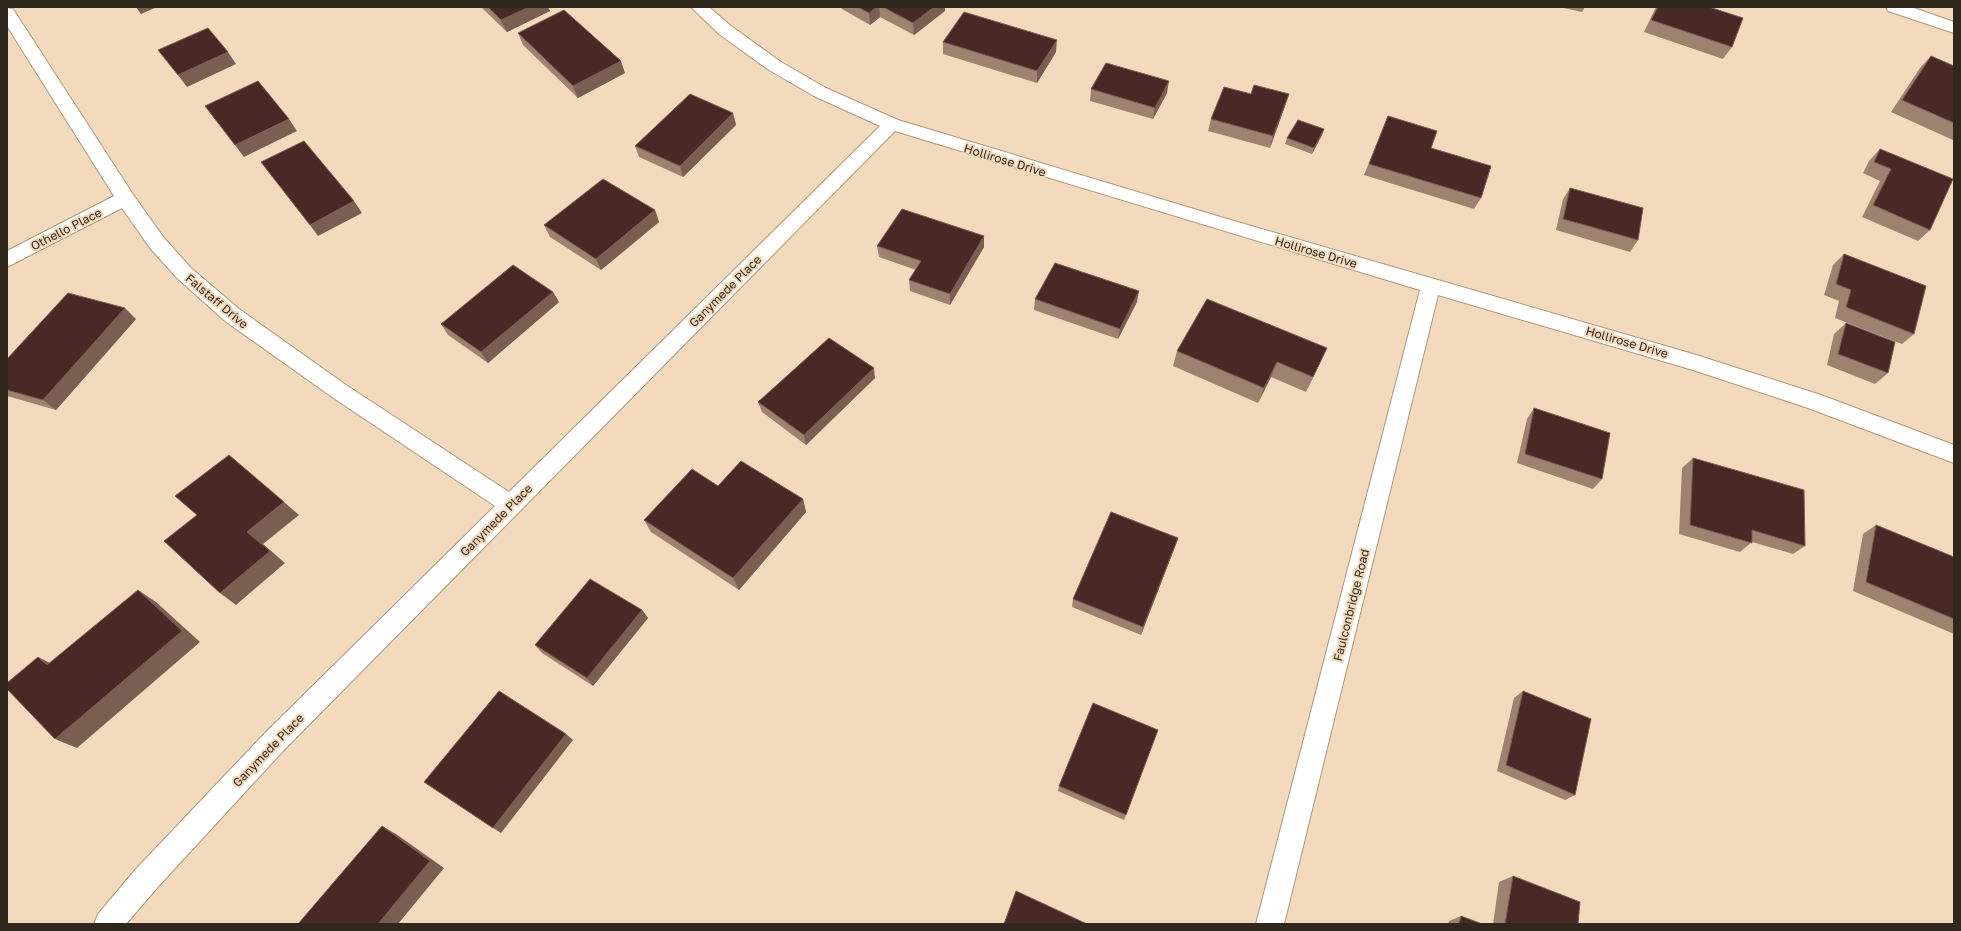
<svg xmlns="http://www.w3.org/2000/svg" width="1961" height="931" font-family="'Golos Text',sans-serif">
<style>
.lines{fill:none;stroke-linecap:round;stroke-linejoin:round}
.street-casing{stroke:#af977b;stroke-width:2}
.street{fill:#fff;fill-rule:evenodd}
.wall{fill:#9e8270}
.shaded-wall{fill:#7b5e52}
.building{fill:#482925;stroke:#7b5e52}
.labels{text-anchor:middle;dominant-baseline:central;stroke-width:4;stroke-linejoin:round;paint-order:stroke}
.street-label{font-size:12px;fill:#31281d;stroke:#f3dabc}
</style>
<rect width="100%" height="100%" fill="#f3dabc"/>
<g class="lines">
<defs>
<path id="street" d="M691,7H709L731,26L781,62L826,88L898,120L1224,218L1693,354L1821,395L1954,445V463L1808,408L1693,370L1438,295L1284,924H1256L1420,290L895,131L283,751L156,889L126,924H94L98,914L136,869L265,733L495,506L332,397L225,321L177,278L150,248L122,208L7,267V251L114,196L7,26V8L13,9L132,193L164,238L191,268L239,309L346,385L509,492L880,126L814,96L769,70L719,34Z
M1886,7H1911L1954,22V33L1888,11Z"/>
</defs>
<use href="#street" class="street-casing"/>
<use href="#street" class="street"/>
</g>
<path class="wall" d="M481,7H548L550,11L507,32Z
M841,7H945V11L914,35L880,17L870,25L842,9Z
M1559,7H1585L1582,12Z
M1656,7H1709L1732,47L1723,59L1644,32Z
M518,33L625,73L578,98L523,45Z
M943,42L1056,52L1037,83L943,54Z
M1931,56L1954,66V139L1953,140L1891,112L1920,68Z
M1091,89L1167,93L1153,119L1090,101Z
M1285,106L1270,148L1208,131L1211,119Z
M733,113L736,125L683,177L639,157L635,146Z
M1388,116L1431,148L1481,198L1474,209L1364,175Z
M1324,129L1322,135L1312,154L1285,144L1287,138Z
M1880,149L1930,230L1918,241L1862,217L1880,181L1863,173L1869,161Z
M1570,188L1638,240L1630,252L1556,230L1563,199Z
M655,210L659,222L601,270L550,237L544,225Z
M984,236V247L950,305L910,291L909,280L916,270L879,257L877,246Z
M1844,254L1914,334L1902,344L1835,318L1839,301L1824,295L1833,265Z
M553,292L559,302L488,363L448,335L441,324Z
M1035,299L1137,302L1118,339L1034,310Z
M136,319L56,410L7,396V359Z
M1846,323L1888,373L1875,384L1827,365L1834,334Z
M1177,351L1320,363L1306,392L1271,377L1258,403L1173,366Z
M875,378L806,445L762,412L758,402Z
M1534,408L1602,479L1593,489L1517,463L1527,419Z
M1693,458L1805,546L1793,554L1752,542L1740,552L1679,534L1682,468Z
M803,499L806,512L739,590L651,532L644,520Z
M1876,525L1954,557V634L1853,591L1863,534Z
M1178,538L1141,635L1072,607L1073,599Z
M642,610L648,618L593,686L542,653L535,645Z
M1523,691L1575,795L1565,800L1497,771L1514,698Z
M1059,786L1126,815L1124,820L1058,791Z
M1513,876L1578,924H1493L1499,882Z
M1461,916L1482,924H1448L1449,921Z"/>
<path class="shaded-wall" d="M136,7H157L141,14Z
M529,7H548L550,11L507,32L501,20Z
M877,7H879L880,17L870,25L869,13Z
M934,7H945V11L914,35L913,23Z
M1057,40L1056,52L1037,83V71Z
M228,52L236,64L187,87L178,75Z
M621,61L625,73L578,98L573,86Z
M1169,81L1167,93L1153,119L1155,108Z
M1289,94L1285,106L1270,148L1273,136Z
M733,113L736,125L683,177L680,166Z
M289,119L297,131L244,157L235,145Z
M1324,129L1322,135L1312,154L1314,148Z
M354,201L362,213L318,236L310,225Z
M655,210L659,222L601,270L596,259Z
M984,236V247L950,305V294Z
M1139,291L1137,302L1118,339L1120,329Z
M553,292L559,302L488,363L481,352Z
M125,308L136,319L56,410L43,400Z
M1327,348L1320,363L1306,392L1313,377Z
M1277,362L1271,377L1258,403L1264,388Z
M874,368L875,378L806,445L804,435Z
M803,499L806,512L739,590L733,578Z
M284,502L299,515L263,544L285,563L236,605L220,593L247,532Z
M1178,538L1175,547L1141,635L1143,627Z
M138,590L156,602L200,642L77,748L55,739Z
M642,610L648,618L593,686L587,678Z
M38,657L60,668L47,665Z
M566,734L573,740L501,833L493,828Z
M382,826L396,834L444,868L398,924H378Z"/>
<path class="building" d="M488,7H529L501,20Z
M858,7H877L869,13Z
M883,7H934L913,23Z
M1658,7H1709L1743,18L1732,47L1651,20Z
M564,10L621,61L573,86L518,33Z
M964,12L1057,40L1037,71L943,42Z
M208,28L228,52L178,75L158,50Z
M1931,56L1954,66V123L1902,100Z
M1106,63L1169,81L1155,108L1091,89Z
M258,81L289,119L235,145L205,106Z
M1254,85L1289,94L1273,136L1211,119L1224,87L1251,94Z
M690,94L733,113L680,166L635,146Z
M1388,116L1437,131L1431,148L1491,166L1481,198L1369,164Z
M1298,120L1324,129L1314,148L1287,138Z
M304,141L354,201L310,225L261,162Z
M1880,149L1953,179L1930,230L1873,205L1891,169L1874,162Z
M603,179L655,210L596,259L544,225Z
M1570,188L1643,208L1638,240L1563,219Z
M902,209L984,236L950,294L909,280L921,261L877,246Z
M1844,254L1926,286L1914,334L1846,307L1851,290L1836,284Z
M1055,263L1139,291L1120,329L1035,299Z
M513,265L553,292L481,352L441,324Z
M68,293L125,308L43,400L7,390V359Z
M1207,299L1327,348L1313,377L1277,362L1264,388L1177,351Z
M1846,323L1895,342L1888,373L1838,354Z
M829,338L874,368L804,435L758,402Z
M1534,408L1610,433L1602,479L1525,454Z
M229,455L284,502L247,532L270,551L220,593L164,541L197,515L175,496Z
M1693,458L1804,490L1805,546L1752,530V543L1690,525Z
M741,461L803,499L733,578L644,520L692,469L718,486Z
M1111,512L1178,538L1143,627L1073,599Z
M1876,525L1954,557V619L1866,582Z
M590,579L642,610L587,678L535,645Z
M138,590L182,631L55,739L7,689V683L38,657L47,665Z
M499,691L566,734L493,828L424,782Z
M1523,691L1591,719L1575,795L1506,765Z
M1093,703L1158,730L1126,815L1059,786Z
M382,826L430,861L378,924H298Z
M1513,876L1580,902L1578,924H1505Z
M1016,891L1087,924H1004Z
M1461,916L1482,924H1459Z"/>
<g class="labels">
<g class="street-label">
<text transform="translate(1005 160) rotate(17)">Hollirose Drive</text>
<text transform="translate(66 229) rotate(-27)">Othello Place</text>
<text transform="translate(1316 252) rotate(16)">Hollirose Drive</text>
<text transform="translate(725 291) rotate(-45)">Ganymede Place</text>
<text transform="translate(217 301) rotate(40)">Falstaff Drive</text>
<text transform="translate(1627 342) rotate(16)">Hollirose Drive</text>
<text transform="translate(496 520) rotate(-45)">Ganymede Place</text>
<text transform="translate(1351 605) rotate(-76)">Faulconbridge Road</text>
<text transform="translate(268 750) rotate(-46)">Ganymede Place</text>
</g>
</g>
<rect width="1961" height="931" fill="none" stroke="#31281d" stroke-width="16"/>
</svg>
